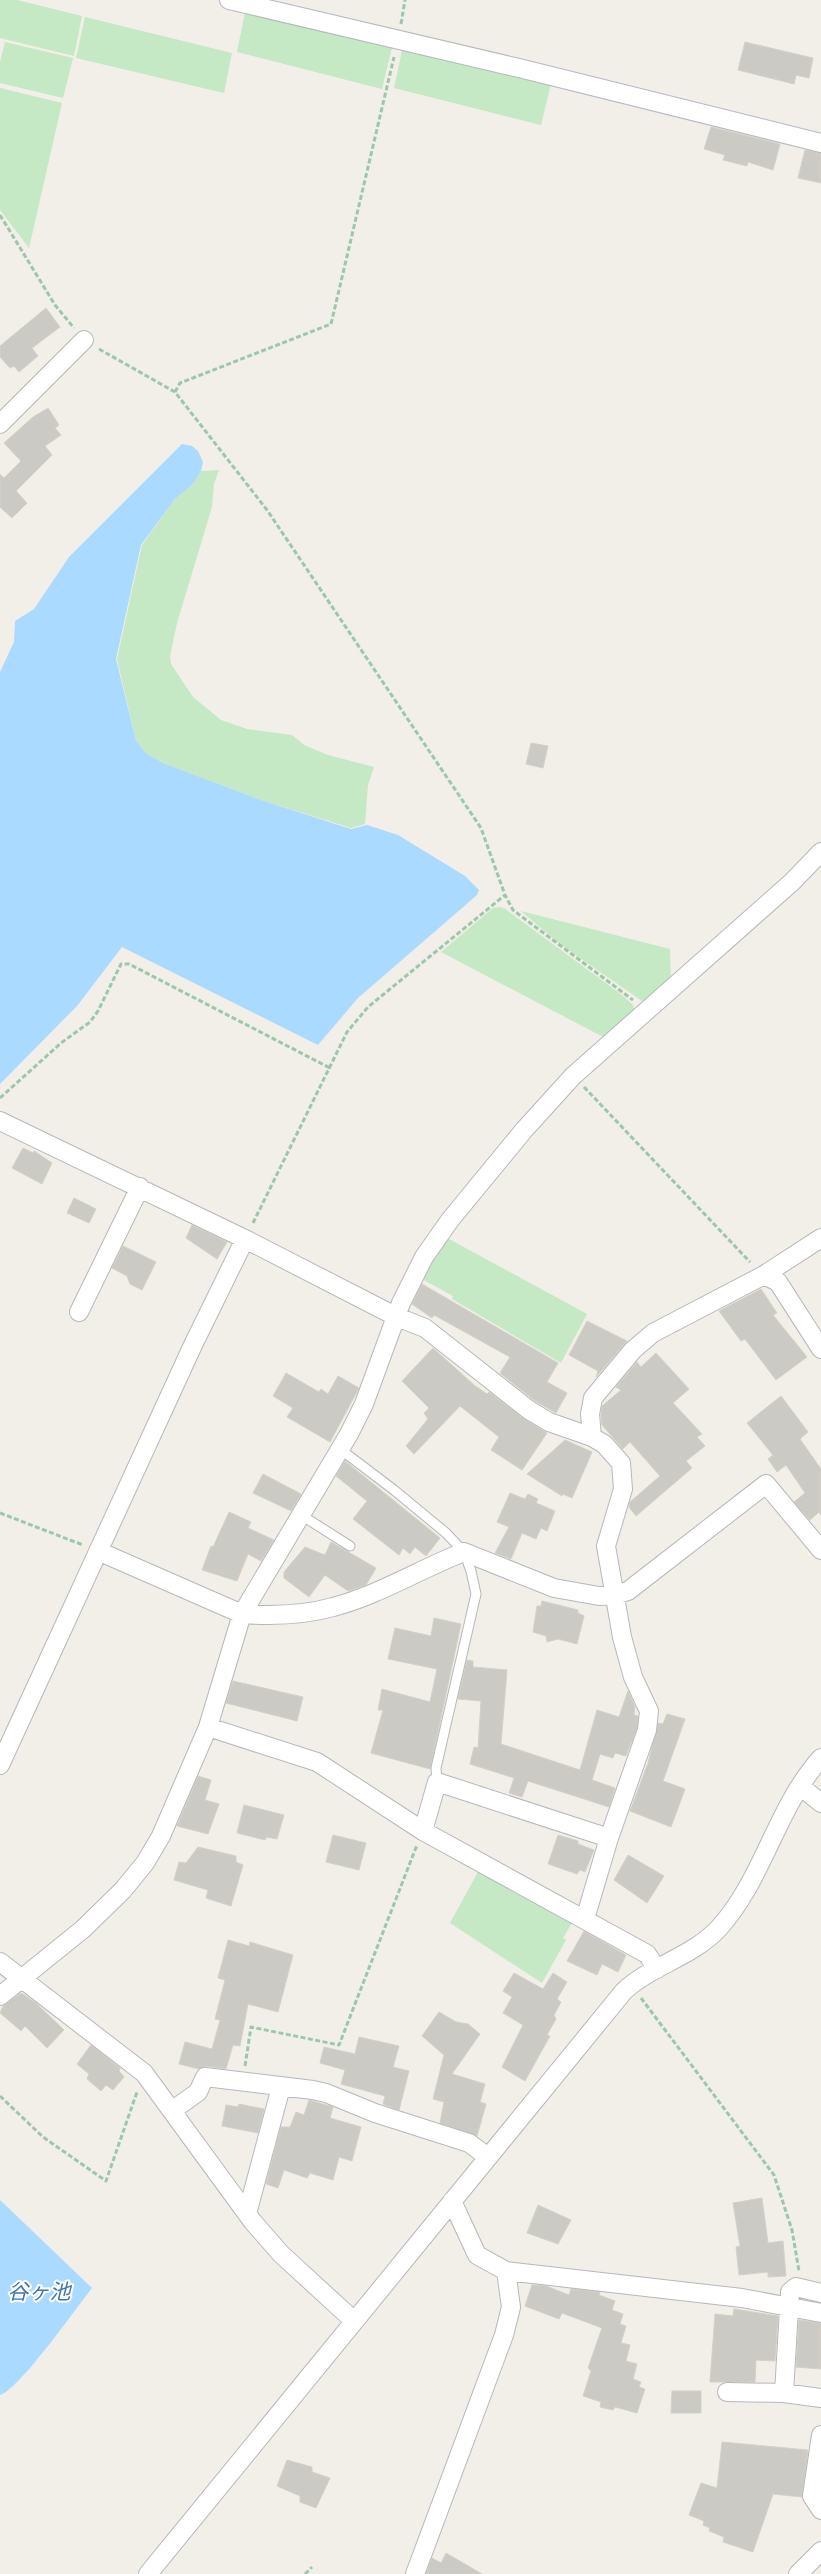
<svg xmlns="http://www.w3.org/2000/svg" width="821" height="2574" font-family="Jost,'Noto Sans JP',sans-serif">
<style>
.green{fill:#c5e8c5}
.water{fill:#aadaff}
.building{fill:#cccac5;stroke:#d6d1c6}
.lines{fill:none;stroke-linecap:round;stroke-linejoin:round}
.service-casing{stroke:#b5b8bc;stroke-width:11}
.minor-casing{stroke:#b5b8bc;stroke-width:20}
.path{stroke:#9cc7a9;stroke-width:3;stroke-dasharray:5 2.5;stroke-linecap:butt}
.service{stroke:#fff;stroke-width:9}
.minor{stroke:#fff;stroke-width:18}
.labels{text-anchor:middle;dominant-baseline:central;stroke-width:4;stroke-linejoin:round;paint-order:stroke}
.water-label{font-size:21px;font-style:italic;fill:#4174aa;stroke:#fff}
</style>
<rect width="100%" height="100%" fill="#f1efe8"/>
<path class="green" d="M0,0H17L82,16L74,56L0,38Z
M246,7L393,43L382,89L237,52Z
M85,17L232,53L224,93L76,58Z
M5,42L73,58L63,98L0,83V62Z
M403,46L552,80L541,125L394,88Z
M0,88L62,103L29,248L0,210Z
M219,470L214,484L212,507L177,623L170,656L171,664L193,697L221,720L247,729L292,735L304,745L328,755L374,767L368,785L365,824L351,828L261,800L163,763L146,753L136,741L117,659L142,545L175,499L192,485L201,471Z
M499,907L504,908L622,995L633,1005L635,1012L607,1039L441,952L493,908Z
M521,911L670,949L671,986L651,1002L642,1001L560,944Z
M449,1239L587,1314L561,1363L452,1299L453,1296L420,1278L437,1251Z
M479,1870L572,1923L563,1938L566,1940L542,1983L450,1923Z"/>
<path class="water" d="M182,444L192,446L198,451L203,462L201,471L192,485L175,499L141,545L116,659L136,741L146,753L163,763L261,800L351,829L367,825L398,835L465,876L479,890L477,895L358,998L318,1045L122,947L77,1006L0,1084V672L14,642L15,621L34,609L69,557Z
M0,2200L92,2288C76,2308 19,2390 0,2395Z"/>
<path class="building" d="M745,42L813,58L809,78L796,75L794,84L738,70Z
M711,127L780,144L773,170L748,162L747,166L723,160L725,155L704,149Z
M805,150L821,153V183L798,178Z
M46,308L60,327L32,348L38,356L19,372L14,366L10,368L0,357V346Z
M48,408L59,425L55,428L61,435L45,446L52,455L16,491L27,503L12,518L0,507V474L4,478L21,461L4,443L33,417Z
M531,743L548,746L543,768L526,764Z
M23,1148L33,1153L34,1151L52,1163L42,1184L12,1168Z
M74,1198L96,1209L89,1223L67,1213Z
M192,1225L227,1242L217,1259L186,1238Z
M123,1246L156,1262L142,1290L130,1284L127,1276L112,1268Z
M422,1284L558,1363L547,1382L567,1393L556,1413L535,1401L500,1373L510,1357L434,1315L432,1318L412,1304Z
M761,1289L777,1313L773,1315L807,1357L776,1380L745,1339L741,1341L719,1311Z
M587,1321L627,1341L596,1377L598,1371L569,1355Z
M433,1348L474,1385L487,1394L489,1392L523,1418L547,1433L522,1470L491,1450L499,1437L460,1406L414,1454L406,1446L428,1419L424,1413L429,1408L402,1381Z
M656,1353L689,1389L673,1403L702,1434L697,1437L705,1446L686,1461L692,1468L636,1516L629,1507L630,1502L660,1476L630,1442L623,1449L602,1425L601,1415L602,1406L621,1390L616,1387L637,1362L641,1367Z
M286,1373L319,1392L321,1389L328,1394L338,1376L359,1388L330,1442L287,1417L293,1408L273,1396Z
M781,1396L808,1432L800,1439L821,1469V1515L819,1512L810,1520L794,1502L805,1493L786,1465L777,1472L768,1459L773,1455L747,1423Z
M565,1440L592,1452L572,1498L563,1494L562,1496L527,1474Z
M345,1461L440,1538L426,1556L415,1547L410,1554L403,1548L399,1555L353,1519L367,1501L336,1476Z
M263,1474L301,1494L291,1511L253,1493Z
M510,1493L525,1499L528,1494L538,1499L536,1503L555,1511L547,1531L541,1528L536,1539L522,1533L511,1559L495,1553L509,1527L497,1522Z
M229,1512L251,1522L248,1528L274,1540L261,1561L248,1554L237,1581L202,1570L211,1546L213,1547Z
M331,1542L376,1568L366,1585L348,1591L325,1575L309,1597L284,1578V1572L305,1547L325,1555Z
M542,1601L578,1610V1613L584,1616L577,1644L558,1639L547,1642L546,1636L533,1632L537,1606H541Z
M434,1618L461,1624L430,1769L371,1753L383,1710H378L382,1689L430,1702L437,1669L388,1659L395,1628L431,1636Z
M467,1660L473,1661V1667L507,1670L501,1744L580,1770L597,1710L619,1717L628,1691L635,1707L634,1715L638,1716L637,1728L626,1756L615,1753L613,1758L600,1754L592,1780L615,1788L609,1807L528,1781L522,1797L509,1793L514,1778L470,1764L474,1747L478,1748L481,1701L458,1699Z
M233,1681L303,1697L297,1721L226,1703Z
M667,1714L685,1719L663,1781L685,1789L671,1827L630,1811L648,1763L658,1723L663,1724Z
M198,1776L211,1780L205,1800L219,1804L208,1834L177,1826Z
M244,1805L284,1815L277,1839L267,1837L265,1840L237,1833Z
M333,1835L366,1843L359,1870L326,1862Z
M558,1835L578,1841V1844L594,1850L585,1872L580,1870L577,1874L548,1864Z
M198,1847L236,1856V1862L243,1865L231,1906L206,1898L208,1890L174,1880L179,1862L186,1863Z
M628,1855L664,1876L647,1903L614,1880Z
M584,1931L626,1955L618,1972L602,1964L597,1975L567,1961Z
M228,1940L249,1946L250,1942L293,1955L278,2012L248,2004L240,2046L233,2045L226,2069L206,2066L199,2069L179,2064L185,2042L212,2049L220,2020L215,2019L225,1980L218,1978Z
M514,1973L543,1989L553,1973L567,1982L557,1999L561,2002L554,2015L556,2019L547,2035L550,2036L525,2081L502,2067L523,2025L503,2013L512,1997L503,1991Z
M21,1993L36,2003L64,2030L47,2048L25,2026L21,2031L0,2013L3,2006Z
M439,2012L456,2022L468,2024L480,2034L452,2074L485,2084L480,2102L486,2104L477,2136L440,2123L444,2102L433,2099L444,2055L422,2036Z
M359,2037L399,2046L393,2067L409,2071L399,2110L383,2104L385,2096L341,2084L345,2070L320,2063L324,2047L355,2054Z
M91,2045L120,2068L119,2071L124,2077L113,2090L106,2085L101,2091L87,2079L89,2074L77,2064Z
M309,2100L333,2107L330,2118L361,2127L352,2161L339,2157L333,2180L310,2173L307,2178L284,2170L278,2188L266,2184L281,2127H290L296,2112L304,2115Z
M239,2104L264,2109L258,2133L222,2126L226,2105L238,2107Z
M762,2198L768,2243L783,2241L786,2276L768,2277V2272L739,2275L736,2247L740,2246L733,2203Z
M538,2205L571,2220L558,2244L527,2233Z
M532,2285L546,2286L569,2295L571,2289L600,2292L599,2295L615,2301L612,2310L623,2314L620,2324L626,2326L621,2343L630,2345L626,2361L637,2364L633,2379L641,2382L639,2387L645,2389L637,2413L615,2407L613,2410L600,2407L601,2402L583,2396L591,2371L588,2368L602,2328L562,2313L559,2319L525,2306Z
M734,2309L778,2316L775,2361L756,2360L755,2382H710L715,2314L733,2316Z
M799,2320L821,2323V2369L796,2367Z
M672,2391H701V2413H671Z
M722,2442L808,2450L802,2497L773,2494L753,2552L723,2542L724,2537L709,2531L710,2528L703,2525L704,2521L689,2515L701,2483L717,2488Z
M287,2460L312,2467V2472L330,2478L316,2508L300,2502V2496L277,2486Z
M446,2553L482,2574H426L432,2558L441,2563Z"/>
<g class="lines">
<defs>
<path id="service" d="M340,1449L394,1490L446,1533L464,1552L471,1571L476,1594L436,1768L437,1782
M301,1515L350,1546"/>
<path id="minor" d="M229,0L519,68L821,143
M0,424L84,340
M0,1121L245,1239L397,1317L425,1328L529,1410L549,1422L592,1437L604,1444L621,1463L623,1489L606,1546L622,1637L633,1677L649,1711L647,1730L609,1838L585,1919
M764,1275L778,1282L821,1349
M79,1312L140,1187
M592,1437L590,1414L593,1398L633,1350L653,1333L764,1275L821,1238
M98,1551L242,1614C272,1616 305,1615 333,1607C379,1595 420,1569 464,1552L554,1588L599,1596L615,1595L628,1591L766,1484L821,1550
M208,1727L317,1762L423,1831L647,1954L657,1969
M0,1765L193,1345L245,1239
M800,1786L821,1803
M423,1831L437,1782L609,1838
M0,1962L144,2073L253,2222L281,2254L353,2320
M0,1996L83,1929L123,1890L145,1863L161,1836L208,1727L242,1614L349,1434L364,1404L401,1303L424,1257L450,1220L524,1130L573,1076L792,882L821,852
M173,2110L198,2092L205,2077L313,2090L326,2093L375,2113L469,2143L488,2157
M452,2201L477,2255L506,2271L742,2298L821,2313
M247,2214L281,2087
M821,2293L796,2287L790,2292L784,2393L821,2398
M727,2392L784,2393
M821,2435L812,2496L821,2510
M148,2574L624,1991C652,1965 692,1957 719,1928C764,1878 776,1808 821,1758
M415,2574L504,2335L511,2307L506,2271
M798,2574L821,2551"/>
</defs>
<use href="#service" class="service-casing"/>
<use href="#minor" class="minor-casing"/>
<path class="path" d="M401,24L405,0
M0,215L55,305L74,328
M99,349L175,392L267,510L481,828L505,895L513,910L633,1000
M175,392L180,383L331,324L394,57
M584,1087L750,1262
M0,1098L61,1043L90,1022L98,1011L121,964H129L330,1068
M253,1223L347,1032L368,1007L505,895
M0,1513L83,1545
M641,1998L774,2175L792,2230L799,2271
M245,2066L251,2027L339,2045L417,1845
M0,2096L43,2137L106,2181L137,2092
M305,2574L312,2567"/>
<use href="#service" class="service"/>
<use href="#minor" class="minor"/>
</g>
<g class="labels">
<g class="water-label">
<text x="39" y="2292">谷ヶ池</text>
</g>
</g>
</svg>
